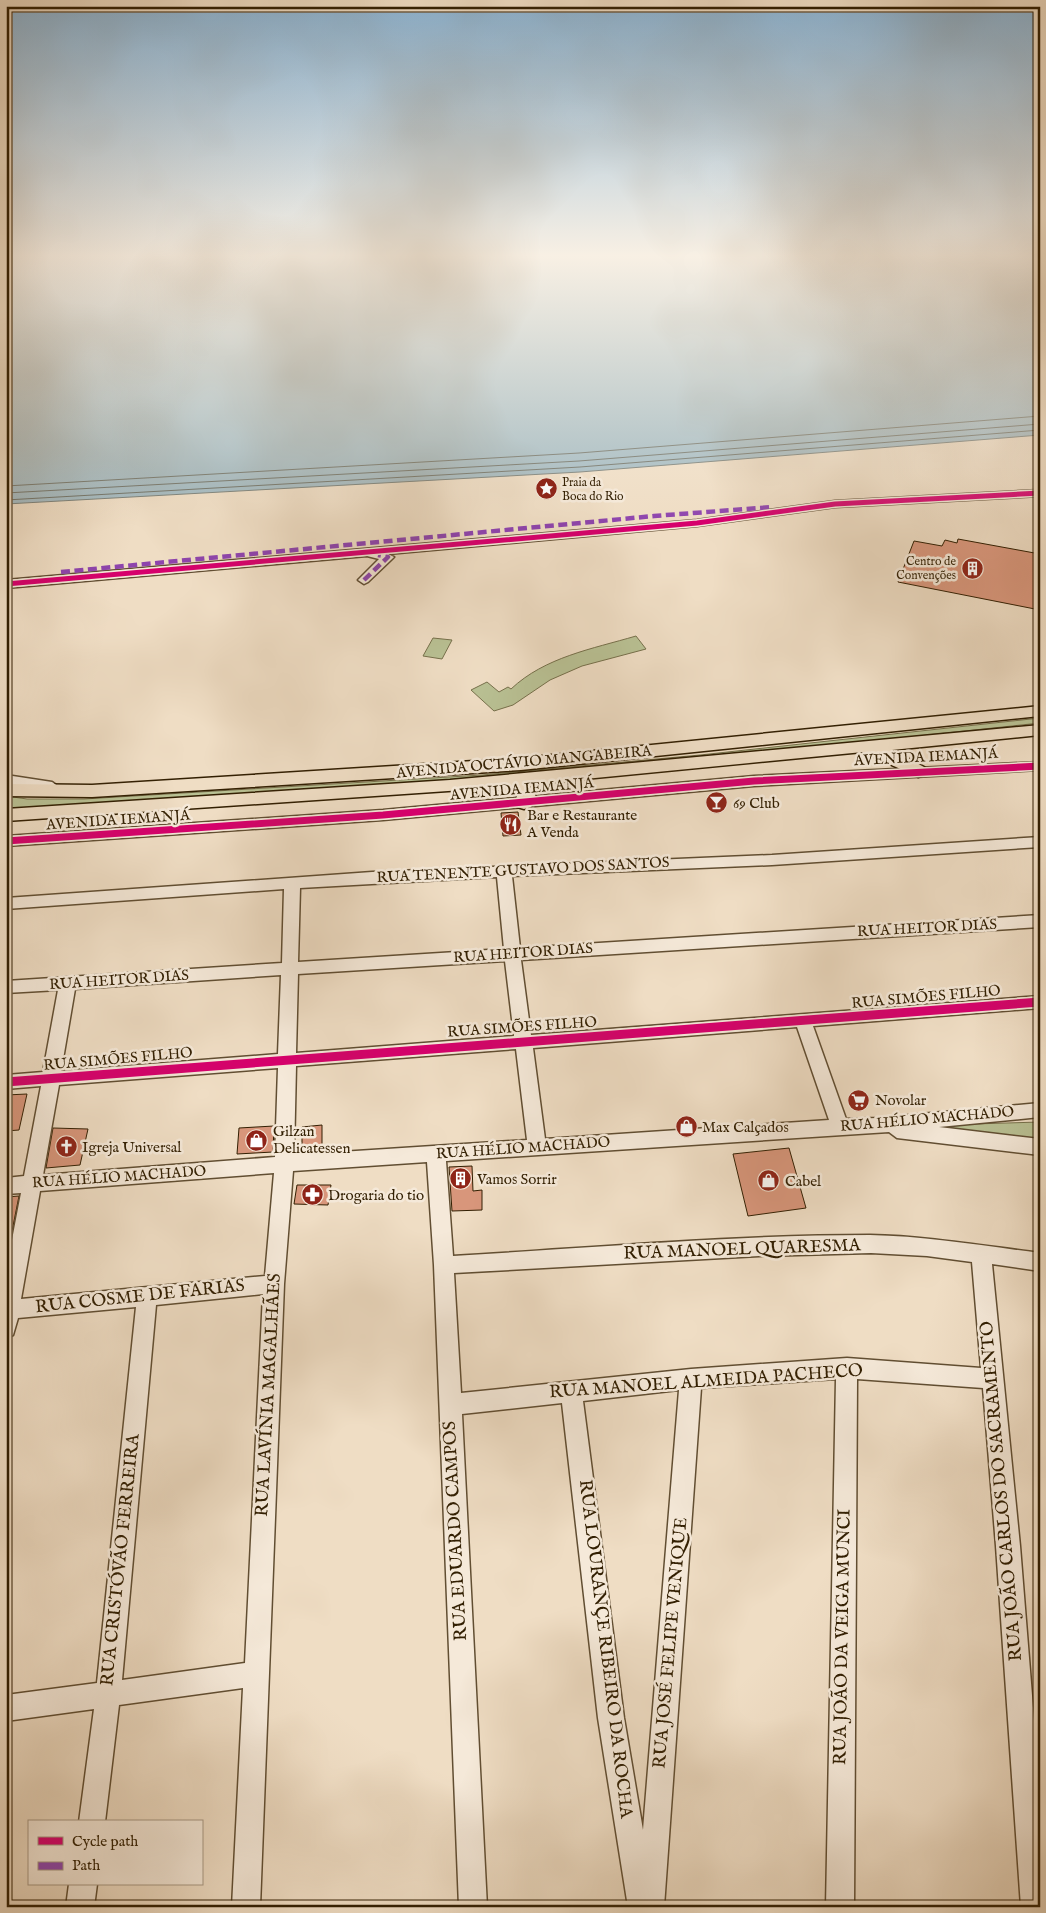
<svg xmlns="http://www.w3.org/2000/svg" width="1046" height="1913" font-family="'IM FELL English',serif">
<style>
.green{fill:#b9c194;stroke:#76704b}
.water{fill:#a0b8c0;stroke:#747b74}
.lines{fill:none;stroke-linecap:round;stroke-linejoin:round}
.shore{stroke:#696c61;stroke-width:1}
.building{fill:#d8967b;stroke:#321f02}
.minor-casing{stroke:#614e32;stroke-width:3}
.major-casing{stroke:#321f02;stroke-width:3}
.minor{fill:#f5e9d9;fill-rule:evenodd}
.major{fill:#efddc4;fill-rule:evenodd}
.quiet{stroke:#8e44ad;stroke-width:4.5;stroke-dasharray:9 4.5;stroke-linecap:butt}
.cycleway-far2-casing{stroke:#f5e9d9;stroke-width:8}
.cycleway-far1-casing{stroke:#f5e9d9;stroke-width:10}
.cycleway-casing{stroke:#f5e9d9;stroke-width:12}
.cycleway-far2{stroke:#d6006c;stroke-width:5}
.cycleway-far1{stroke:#d6006c;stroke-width:7}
.cycleway{stroke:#d6006c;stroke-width:9}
.labels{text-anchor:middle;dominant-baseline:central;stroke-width:5;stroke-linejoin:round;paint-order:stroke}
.far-poi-label{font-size:12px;fill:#321f02;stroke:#f5e9d9;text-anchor:start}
.street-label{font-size:15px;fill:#321f02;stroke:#f5e9d9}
.poi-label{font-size:15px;fill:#321f02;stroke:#f5e9d9;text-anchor:start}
.near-street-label{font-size:18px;fill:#321f02;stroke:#f5e9d9}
</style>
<rect width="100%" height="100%" fill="#efddc4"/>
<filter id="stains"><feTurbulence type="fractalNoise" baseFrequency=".004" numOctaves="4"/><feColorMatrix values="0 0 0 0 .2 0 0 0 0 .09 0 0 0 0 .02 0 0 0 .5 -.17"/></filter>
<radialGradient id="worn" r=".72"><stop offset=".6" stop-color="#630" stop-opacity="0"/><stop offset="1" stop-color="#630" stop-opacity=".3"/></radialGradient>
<path class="green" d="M636,636L646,649L582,666L550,680L513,705L494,711L471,690L487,682L499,692L508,687L511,689C545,657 592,649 636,636Z
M433,638L452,640L442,659L423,656Z
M1040,718V723L701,759L483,779L19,809L6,808V796L27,799H84L482,775L700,755Z
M1040,1122V1141L942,1132L940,1125Z"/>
<path class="water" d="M6,254H1040V435L580,472L6,504Z"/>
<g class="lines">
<path class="shore" d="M6,486L579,453L1040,416
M6,493L579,461L1040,424
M6,500L580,467L1040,430"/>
</g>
<path class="building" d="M958,539L1040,554V610L898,582L914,541L942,546L945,540L957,543Z
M518,812L521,835L503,836L501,813Z
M27,1094L19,1130L6,1131V1095Z
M322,1125V1151L302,1153V1127Z
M274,1126L273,1152L237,1154L239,1128Z
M53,1128L88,1129L80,1165L46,1168Z
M789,1148L806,1208L748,1216L733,1154Z
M472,1166L473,1191L482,1190V1210L452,1211L449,1167Z
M297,1185H331L328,1205L294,1204Z
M19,1196L11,1236H6V1197Z"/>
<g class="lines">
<defs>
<path id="minor" d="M1040,490V496L835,507L697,526L388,554L394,557L392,559L368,582L364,584L358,580L379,559L367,556L6,588V580L697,520L835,501Z
M1040,762V770L754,786L383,820L6,846V836L383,810L754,776Z
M6,775L52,782L59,787L52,792L6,784Z
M1040,837V847L772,865L512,876L520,948L1040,915V927L521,960L531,1035L1040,996V1008L813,1026L846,1119L877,1118L1040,1103V1117L939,1127L1040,1139V1155L897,1138L889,1132L446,1161L453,1256C592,1248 731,1235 870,1235C927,1236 984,1246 1040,1253V1271L992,1264L1020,1546L1040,1795V1907H1021L996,1546L983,1388L857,1379L854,1907H826L836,1379L701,1388L664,1907H628L598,1718L562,1403L462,1414L487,1907H459L434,1265L427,1162L293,1171L284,1284L260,1907H232L243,1688L119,1705L105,1822H79L94,1709L6,1721V1695L97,1683L136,1307L18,1318L13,1335L6,1338V1271L21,1193L6,1194V1178L24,1176L41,1086L6,1089V1075L43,1072L58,990L6,993V981L282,963L284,889L6,909V898L372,872L772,855ZM497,877L504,949L298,962L300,888ZM505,961L514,1036L296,1053L298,974ZM281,975L278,1054L61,1071L75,989ZM797,1027L829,1120L545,1139L533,1048ZM516,1049L527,1140L294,1155L296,1066ZM278,1068L275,1157L43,1175L59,1085ZM274,1173L265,1276L21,1299L40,1191ZM871,1253L927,1256L972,1262L981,1368L847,1358L691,1369L461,1393L454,1273L759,1256ZM263,1294L245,1663L122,1680L156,1305ZM679,1390L643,1830L624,1718L583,1401Z
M69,1884H97L94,1907H66Z"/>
<path id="major" d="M1040,706V716L521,770L92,797L6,796V784L92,785L521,758Z
M1040,725V735L892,750L924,767L927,771L924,775L918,777L863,752L523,785L532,788L536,797L531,807L524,809L517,807L515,803L517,796L492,788L6,821V809L450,780Z"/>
</defs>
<use href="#minor" class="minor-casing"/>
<use href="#major" class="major-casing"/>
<use href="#minor" class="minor"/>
<use href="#major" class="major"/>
<path class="quiet" d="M61,572L654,516L773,507
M364,580L388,557L378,555"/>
<defs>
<path id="cycleway-far2" d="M6,584L697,523L835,504L1040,493"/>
<path id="cycleway-far1" d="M6,841L383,815L754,781L1040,766"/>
<path id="cycleway" d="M6,1082L1040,1002"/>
</defs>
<use href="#cycleway-far2" class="cycleway-far2-casing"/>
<use href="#cycleway-far1" class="cycleway-far1-casing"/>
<use href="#cycleway" class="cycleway-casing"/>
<use href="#cycleway-far2" class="cycleway-far2"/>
<use href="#cycleway-far1" class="cycleway-far1"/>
<use href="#cycleway" class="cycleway"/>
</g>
<linearGradient id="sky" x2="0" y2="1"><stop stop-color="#8bb6d8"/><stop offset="0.49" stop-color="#f8f0e4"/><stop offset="1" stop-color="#f8f0e4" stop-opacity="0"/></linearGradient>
<rect width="1046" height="522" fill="url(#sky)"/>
<defs>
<symbol id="sight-disc" viewBox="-11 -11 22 22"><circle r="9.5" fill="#8f2418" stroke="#f5e9d9"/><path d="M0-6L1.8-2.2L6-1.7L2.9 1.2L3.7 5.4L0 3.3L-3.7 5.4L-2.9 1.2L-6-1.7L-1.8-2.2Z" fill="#fff"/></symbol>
<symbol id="building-disc" viewBox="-11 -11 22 22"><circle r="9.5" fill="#8f2418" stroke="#f5e9d9"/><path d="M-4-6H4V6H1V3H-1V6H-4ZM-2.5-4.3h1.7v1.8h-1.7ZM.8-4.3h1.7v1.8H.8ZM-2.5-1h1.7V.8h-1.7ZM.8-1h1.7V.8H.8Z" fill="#fff"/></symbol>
<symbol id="bar-disc" viewBox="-11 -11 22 22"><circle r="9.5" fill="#8f2418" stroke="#f5e9d9"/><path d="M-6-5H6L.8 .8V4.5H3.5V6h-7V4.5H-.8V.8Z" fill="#fff"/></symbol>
<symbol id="restaurant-disc" viewBox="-11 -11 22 22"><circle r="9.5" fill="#8f2418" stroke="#f5e9d9"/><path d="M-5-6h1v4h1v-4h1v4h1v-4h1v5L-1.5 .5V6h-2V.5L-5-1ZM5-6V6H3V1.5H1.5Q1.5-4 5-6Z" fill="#fff"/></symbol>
<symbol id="supermarket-disc" viewBox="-11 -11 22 22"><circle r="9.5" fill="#8f2418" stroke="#f5e9d9"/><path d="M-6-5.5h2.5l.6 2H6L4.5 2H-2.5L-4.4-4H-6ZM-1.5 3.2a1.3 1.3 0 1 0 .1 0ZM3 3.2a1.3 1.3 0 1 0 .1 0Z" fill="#fff"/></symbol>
<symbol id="shop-disc" viewBox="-11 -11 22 22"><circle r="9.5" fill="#8f2418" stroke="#f5e9d9"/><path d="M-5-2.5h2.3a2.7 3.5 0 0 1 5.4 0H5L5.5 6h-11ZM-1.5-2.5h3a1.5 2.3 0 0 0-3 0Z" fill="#fff"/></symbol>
<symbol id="church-disc" viewBox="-11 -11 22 22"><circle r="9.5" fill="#8f2418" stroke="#f5e9d9"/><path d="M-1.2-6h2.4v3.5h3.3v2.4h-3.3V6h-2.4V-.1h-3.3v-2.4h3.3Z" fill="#fff"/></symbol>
<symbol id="pharmacy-disc" viewBox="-11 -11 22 22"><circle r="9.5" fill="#8f2418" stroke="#f5e9d9"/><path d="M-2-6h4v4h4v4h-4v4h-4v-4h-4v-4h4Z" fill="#fff"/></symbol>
</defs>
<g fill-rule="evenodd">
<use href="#sight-disc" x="534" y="476" width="25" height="25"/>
<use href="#building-disc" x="960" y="556" width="25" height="25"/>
<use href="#bar-disc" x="704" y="790" width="25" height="25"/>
<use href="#restaurant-disc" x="498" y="812" width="25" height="25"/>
<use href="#supermarket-disc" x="846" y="1088" width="25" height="25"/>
<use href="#shop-disc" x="674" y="1114" width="25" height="25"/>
<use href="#shop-disc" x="244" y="1128" width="25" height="25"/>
<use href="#church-disc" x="54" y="1134" width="25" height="25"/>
<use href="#building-disc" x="448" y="1166" width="25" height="25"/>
<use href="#shop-disc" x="756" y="1168" width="25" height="25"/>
<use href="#pharmacy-disc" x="300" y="1182" width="25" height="25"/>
</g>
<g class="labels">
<g class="far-poi-label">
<text x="562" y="482">Praia da<tspan x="562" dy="14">Boca do Rio</tspan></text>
<text x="956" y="561" text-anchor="end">Centro de<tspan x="956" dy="14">Convenções</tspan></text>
</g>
<g class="street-label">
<text transform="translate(926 757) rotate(-3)">AVENIDA IEMANJÁ</text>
<text transform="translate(524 762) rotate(-5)">AVENIDA OCTÁVIO MANGABEIRA</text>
<text transform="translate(522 789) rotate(-5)">AVENIDA IEMANJÁ</text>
<text transform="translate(118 820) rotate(-4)">AVENIDA IEMANJÁ</text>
<text transform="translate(523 870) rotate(-3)">RUA TENENTE GUSTAVO DOS SANTOS</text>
<text transform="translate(927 928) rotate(-3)">RUA HEITOR DIAS</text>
<text transform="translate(523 953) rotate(-4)">RUA HEITOR DIAS</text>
<text transform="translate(119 980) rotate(-4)">RUA HEITOR DIAS</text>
<text transform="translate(926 997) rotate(-5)">RUA SIMÕES FILHO</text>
<text transform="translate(522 1027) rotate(-4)">RUA SIMÕES FILHO</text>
<text transform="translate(118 1059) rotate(-5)">RUA SIMÕES FILHO</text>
<text transform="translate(927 1119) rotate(-5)">RUA HÉLIO MACHADO</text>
<text transform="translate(523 1148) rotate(-4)">RUA HÉLIO MACHADO</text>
<text transform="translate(119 1177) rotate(-4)">RUA HÉLIO MACHADO</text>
</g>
<g class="poi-label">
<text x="733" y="803">69 Club</text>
<text x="527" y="815">Bar e Restaurante<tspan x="527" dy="17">A Venda</tspan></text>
<text x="875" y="1100">Novolar</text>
<text x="702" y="1127">Max Calçados</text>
<text x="273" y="1131">Gilzan<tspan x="273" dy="17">Delicatessen</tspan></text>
<text x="82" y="1147">Igreja Universal</text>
<text x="477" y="1179">Vamos Sorrir</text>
<text x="785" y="1181">Cabel</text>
<text x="328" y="1195">Drogaria do tio</text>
</g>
<g class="near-street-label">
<text transform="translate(742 1250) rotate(-2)">RUA MANOEL QUARESMA</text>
<text transform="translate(140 1297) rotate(-6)">RUA COSME DE FARIAS</text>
<text transform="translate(706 1382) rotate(-4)">RUA MANOEL ALMEIDA PACHECO</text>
<text transform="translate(269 1395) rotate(-87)">RUA LAVÍNIA MAGALHÃES</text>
<text transform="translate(1002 1491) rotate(-95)">RUA JOÃO CARLOS DO SACRAMENTO</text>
<text transform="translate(456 1531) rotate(-93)">RUA EDUARDO CAMPOS</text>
<text transform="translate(121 1560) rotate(-84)">RUA CRISTÓVÃO FERREIRA</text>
<text transform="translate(843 1637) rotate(-89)">RUA JOÃO DA VEIGA MUNCI</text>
<text transform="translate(671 1643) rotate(-85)">RUA JOSÉ FELIPE VENIQUE</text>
<text transform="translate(605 1649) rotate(83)">RUA LOURANÇE RIBEIRO DA ROCHA</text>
</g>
</g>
<rect width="1046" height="1913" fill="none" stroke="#efddc4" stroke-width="25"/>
<rect x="8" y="8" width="1031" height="1898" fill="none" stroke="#321f02" stroke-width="2.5"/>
<rect x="12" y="12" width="1021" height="1888" fill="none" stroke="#321f02"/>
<rect x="28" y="1820" width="175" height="65" fill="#f5e9d9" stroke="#a79883"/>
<rect x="38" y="1837" width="25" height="8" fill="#d6006c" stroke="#a79883"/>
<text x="72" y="1846" font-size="15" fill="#321f02">Cycle path</text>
<rect x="38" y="1862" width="25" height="8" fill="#8e44ad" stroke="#a79883"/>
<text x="72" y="1870" font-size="15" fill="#321f02">Path</text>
<rect width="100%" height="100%" filter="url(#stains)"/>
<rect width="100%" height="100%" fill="url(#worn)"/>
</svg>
